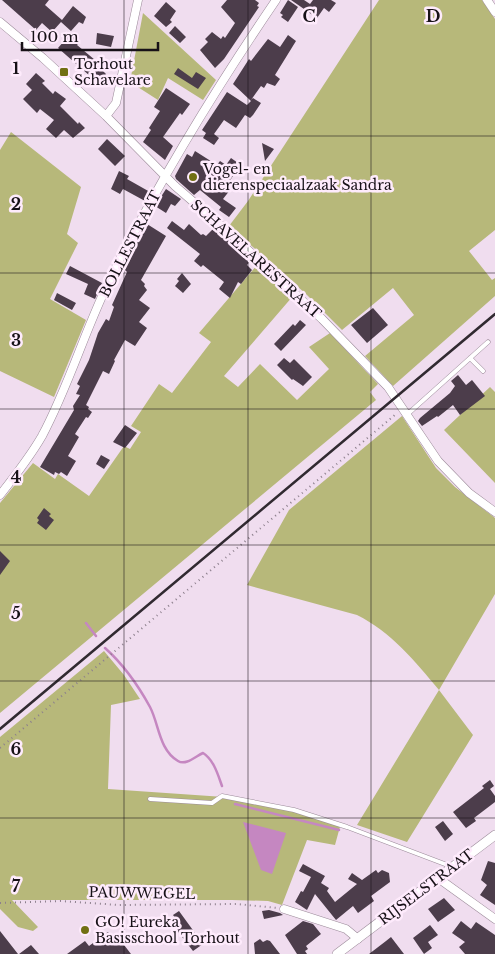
<svg xmlns="http://www.w3.org/2000/svg" width="495" height="954" font-family="'Libre Baskerville',serif">
<style>
.green{fill:#b7b87a}
.water{fill:#c587c1}
.lines{fill:none;stroke-linecap:round;stroke-linejoin:round}
.stream{stroke:#c587c1;stroke-width:2.5}
.building{fill:#4c3d4b}
.service-casing{stroke:#9c8b9a;stroke-width:5}
.minor-casing{stroke:#9c8b9a;stroke-width:9}
.tertiary-casing{stroke:#9c8b9a;stroke-width:10}
.path{stroke:#8c7f8c;stroke-width:2;stroke-dasharray:1 4;stroke-linecap:butt}
.service{stroke:#fff;stroke-width:4}
.minor{stroke:#fff;stroke-width:8}
.tertiary{stroke:#fff;stroke-width:9}
.rail{stroke:#312a31;stroke-width:2.5}
.grid{fill:none;stroke:#171117;stroke-width:1;stroke-opacity:0.55}
.poi-dot{fill:#717013;stroke:#feebfc;stroke-width:2}
.labels{text-anchor:middle;dominant-baseline:central;stroke-width:5;stroke-linejoin:round;paint-order:stroke}
.poi-label{font-size:14px;fill:#171117;stroke:#feebfc;text-anchor:start}
.street-label{font-size:14px;fill:#171117;stroke:#feebfc}
.grid-label{font-size:16px;text-anchor:middle;font-weight:bold;fill:#171117;stroke:#feebfc;stroke-width:5;stroke-linejoin:round;paint-order:stroke}
</style>
<rect width="100%" height="100%" fill="#f0ddef"/>
<path class="green" d="M379,0H482L495,19V230L469,251L492,280L495,278V296L393,386L365,356L414,315L393,288L342,330L306,294L229,226L248,201Z
M143,13L216,80L203,100L168,78L158,100L130,82Z
M11,132L81,187L67,234L78,243L50,299L86,320L54,397L0,371V150Z
M258,264L293,296L224,376L238,387L260,364L297,400L329,369L309,347L330,333L378,384L370,392L376,400L0,713V503L33,463L55,479L58,474L89,496L124,446L130,449L141,432L131,426L159,384L172,393L211,342L199,333Z
M490,387L495,392V483L444,430Z
M402,416L436,468L455,487L495,518V594L439,690L473,735L407,842L357,825L439,690C415,661 391,632 357,615L247,585L289,510Z
M104,651L124,675L140,699L111,705L108,789L224,797L296,812L341,823L335,845L307,840L282,905L268,901L232,900H12L38,927L33,931L18,927L0,909V737Z"/>
<path class="water" d="M243,822L286,833L272,874L261,870Z"/>
<g class="lines">
<path class="stream" d="M86,623L96,636
M105,648C124,665 138,685 150,707C159,724 159,750 178,761C186,766 196,756 203,753C214,760 218,775 222,786
M235,804L339,830"/>
</g>
<path class="building" d="M2,0H49L45,5L62,20L73,6L86,17L83,24L79,22L71,31L61,22L52,32L42,23L36,30Z
M227,0H255L259,3L257,6L259,7L224,59L215,68L200,50L208,42L205,39L212,32L221,39L223,36L225,38L235,23L221,7Z
M288,0L298,7L288,22L281,17L283,15L280,13Z
M291,0H304L310,4L313,0H331L336,3L329,12L324,8L317,18Z
M166,2L176,11L170,20L172,22L166,27L154,16Z
M175,26L186,37L180,43L169,33Z
M71,33L80,41L77,45L95,60L94,62L106,74L98,83L58,48Z
M97,33L114,36L111,47L96,44Z
M288,35L296,41L275,75L280,79L275,86L267,83L264,88L261,86L251,100L253,98L261,103L253,115L250,118L245,115L236,128L224,120L214,134L219,138L214,145L203,138L206,133L202,130L227,92L247,105L251,101L233,84L249,59L251,61L268,39L280,47Z
M178,68L192,78L196,72L206,78L198,89L174,74Z
M36,73L45,81L42,83L53,94L55,91L66,99L60,106L78,124L79,122L85,128L73,138L64,130L56,138L46,129L54,120L40,109L37,113L23,99L32,90L26,84Z
M166,88L190,104L182,115L180,113L163,137L173,146L165,160L143,142L151,130L149,128L160,111L154,107Z
M107,139L125,156L115,166L98,149Z
M262,143L274,149L265,161Z
M195,151L217,165L220,161L226,165L231,158L238,163L233,170L236,171L226,187L230,190L223,199L236,208L229,217L219,210L221,207L200,190L194,195L176,179L175,176L187,154L192,157Z
M119,171L129,176L127,179L150,192L145,201L123,189L120,194L111,189Z
M166,189L181,199L175,206L171,204L166,213L155,206Z
M172,221L184,230L189,224L201,235L203,234L206,236L214,228L251,260L247,265L252,270L241,284L238,282L230,298L219,289L224,282L203,265L201,267L194,261L200,254L167,228Z
M147,224L166,236L141,280L145,284L144,286L147,290L139,300L150,308L139,322L147,328L135,346L125,340L114,360L115,361L109,374L103,371L86,405L89,407L88,409L92,412L88,418L86,417L75,434L79,437L68,456L76,461L67,476L61,472L59,474L55,472L54,475L40,467L74,410L73,406L80,395L76,394L80,386L77,384L89,360L98,333L106,319L109,321L114,307L112,305L127,272L123,268Z
M70,266L102,283L95,299L84,294L88,284L66,274Z
M182,273L191,284L183,293L175,286L179,281L177,279Z
M57,293L76,303L72,310L54,300Z
M373,308L388,325L367,343L351,325Z
M300,320L306,325L281,351L274,344L293,324L295,326Z
M284,358L290,363L294,359L312,377L303,386L293,379L292,380L277,365Z
M458,375L466,385L472,380L485,396L460,415L453,405L438,417L437,416L422,426L418,421L420,418L450,393L455,386L451,381Z
M125,425L137,433L125,448L113,442Z
M101,455L110,460L104,469L96,464Z
M44,508L51,514L49,516L54,520L46,530L37,523L39,520L37,518Z
M0,551L10,561L0,575Z
M490,780L494,786L490,789L495,796V802L474,818L476,821L466,828L453,812L484,788L482,786Z
M443,821L453,834L445,841L435,827Z
M488,861L495,863V905L480,895L487,885L481,880Z
M303,864L325,876L321,883L329,888L327,891L335,902L357,884L348,879L352,873L362,880L376,870L378,873L382,870L389,873L390,882L371,896L374,901L358,913L353,906L336,920L315,894L307,910L295,902L301,891L303,892L311,877L299,871Z
M444,898L455,910L438,922L428,909Z
M269,910L280,913L283,915L264,919L262,911Z
M179,911L203,944L193,951L176,929L181,926L173,915Z
M303,921L313,924L321,934L306,946L308,949L305,951L307,954H297L285,935Z
M461,921L471,929L476,922L495,935V954H465L459,947L465,942L452,933Z
M430,925L438,935L428,942L432,948L424,954L413,938Z
M0,931L18,954H0Z
M108,932L117,944L121,941L131,954H67L85,941L89,946Z
M391,937L404,954H369L386,941Z
M260,939L263,942L267,940L270,941L280,954H255L254,943Z
M31,945L39,954H19Z"/>
<g class="lines">
<defs>
<path id="service" d="M470,358L483,371
M406,412H410L488,342
M150,799L212,803L222,796L294,810L347,827L450,866"/>
<path id="minor" d="M487,0L495,12
M0,22L43,58L106,116L175,186L234,237L322,319L388,387L438,461L469,493L495,512
M106,116L116,103L138,0
M0,495C15,476 30,457 42,436C70,384 86,326 113,273C161,178 216,88 276,0
M438,878L495,919
M284,909L346,929L358,939"/>
<path id="tertiary" d="M337,954L495,835"/>
</defs>
<use href="#service" class="service-casing"/>
<use href="#minor" class="minor-casing"/>
<use href="#tertiary" class="tertiary-casing"/>
<path class="path" d="M0,748L396,414
M0,903L60,901L119,905L237,904L277,908"/>
<use href="#service" class="service"/>
<use href="#minor" class="minor"/>
<use href="#tertiary" class="tertiary"/>
<path class="rail" d="M0,729L495,314"/>
</g>
<path class="grid" d="M124,0V954M248,0V954M371,0V954M0,136H495M0,273H495M0,409H495M0,545H495M0,681H495M0,818H495"/>
<g class="poi-dot">
<rect x="59" y="67" width="10" height="10" rx="2.5"/>
<circle cx="193" cy="177" r="5"/>
<circle cx="85" cy="930" r="5"/>
</g>
<g class="labels">
<g class="poi-label">
<text x="74" y="64">Torhout<tspan x="74" dy="16">Schavelare</tspan></text>
<text x="203" y="169">Vogel- en<tspan x="203" dy="16">dierenspeciaalzaak Sandra</tspan></text>
<text x="95" y="922">GO! Eureka<tspan x="95" dy="16">Basisschool Torhout</tspan></text>
</g>
<g class="street-label">
<text transform="translate(130 244) rotate(-63)">BOLLESTRAAT</text>
<text transform="translate(256 259) rotate(42)">SCHAVELARESTRAAT</text>
<text transform="translate(426 887) rotate(-37)">RIJSELSTRAAT</text>
<text transform="translate(142 893) rotate(1)">PAUWWEGEL</text>
</g>
</g>
<g class="grid-label">
<text x="309" y="22">C</text>
<text x="433" y="22">D</text>
<text x="16" y="74">1</text>
<text x="16" y="210">2</text>
<text x="16" y="346">3</text>
<text x="16" y="483">4</text>
<text x="16" y="619">5</text>
<text x="16" y="755">6</text>
<text x="16" y="892">7</text>
</g>
<path d="M22 42v8h136v-8" fill="none" stroke="#171117" stroke-width="2.5"/>
<text x="30" y="42" font-size="15" fill="#171117" stroke="#feebfc" stroke-width="4" paint-order="stroke">100 m</text>
</svg>
